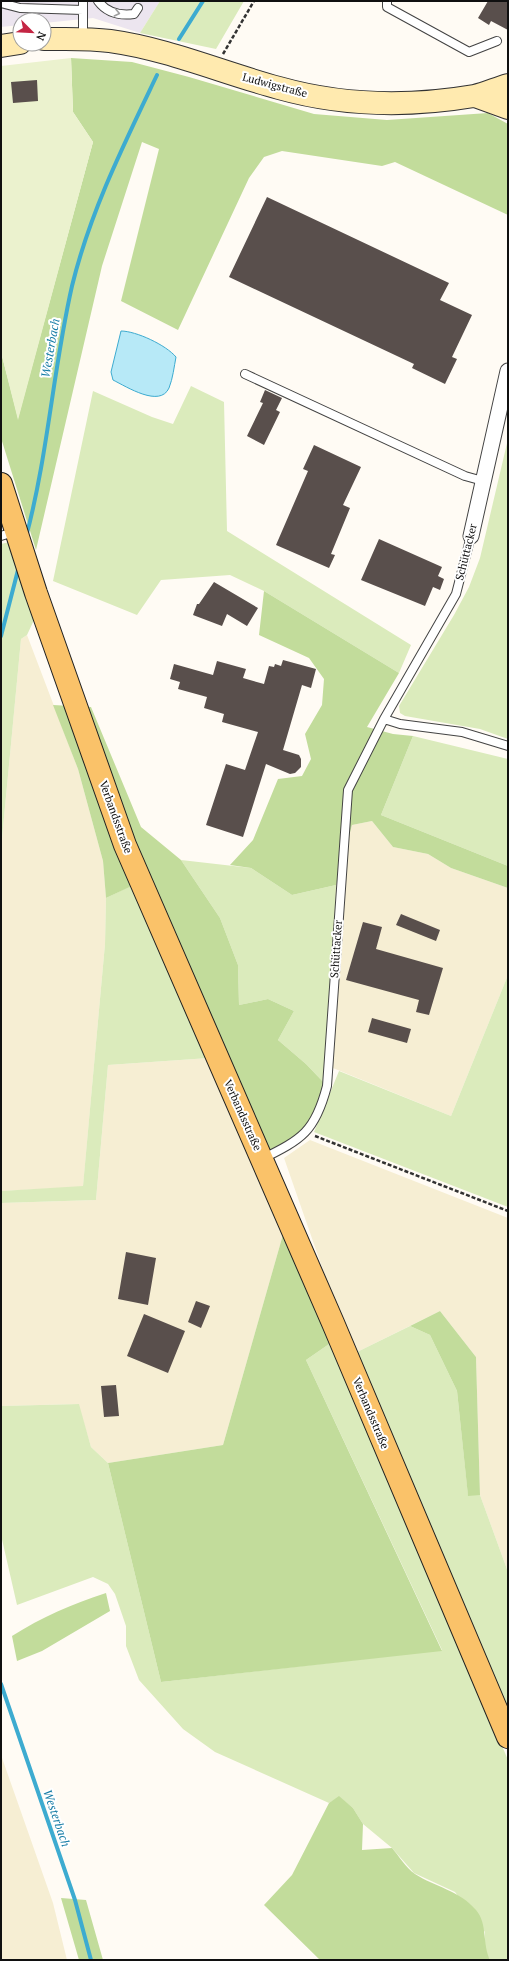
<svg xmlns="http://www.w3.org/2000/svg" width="509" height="1961" font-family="'PT Serif',serif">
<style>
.industrial{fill:#ece5ef}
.farmland{fill:#f6eed3}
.green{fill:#dbebbc}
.forest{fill:#c2dc9b}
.pitch{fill:#ebf2ce}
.water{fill:#b7e9f7;stroke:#3dabd0}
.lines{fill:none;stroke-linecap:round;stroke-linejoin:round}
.stream{stroke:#3dabd0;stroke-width:4}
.building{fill:#594f4c}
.service-casing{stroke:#434343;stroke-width:10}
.minor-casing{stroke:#434343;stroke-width:17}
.secondary-casing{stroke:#323232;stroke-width:24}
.primary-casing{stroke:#212121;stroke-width:24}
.path{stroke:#323232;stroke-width:2.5;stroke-dasharray:4 2;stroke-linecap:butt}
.service{stroke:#fff;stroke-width:8}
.minor{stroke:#fff;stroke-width:15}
.secondary{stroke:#ffeaaf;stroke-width:22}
.primary{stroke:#fac269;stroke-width:22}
.oneway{stroke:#9f9f9f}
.labels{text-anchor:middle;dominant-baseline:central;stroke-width:4;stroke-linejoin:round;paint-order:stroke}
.street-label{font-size:11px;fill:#101010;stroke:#fff}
.water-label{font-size:12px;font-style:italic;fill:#167ca6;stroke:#fff}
</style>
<rect width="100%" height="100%" fill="#fffbf4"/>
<path class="industrial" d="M1,1H160L140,33L93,18L44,23V20H20V25L1,27Z"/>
<path class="farmland" d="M27,635L78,769L103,861L106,898L105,944L83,1187L1,1191V849L21,639Z
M372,821L393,847L428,854L451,868L508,888V975L451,1116L328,1066L335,886L352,825Z
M209,1058L284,1231L223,1445L108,1463L91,1447L78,1404L1,1406V1203L96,1200L108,1065Z
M310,1140L508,1218V1572L480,1495L476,1357L440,1311L357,1352L330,1290L284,1158Z
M1,1755L53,1903L67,1960H1Z"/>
<path class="green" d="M160,1H244L216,49L140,33Z
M191,386L224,402L227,531L411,645L399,673L264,591L230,575L161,580L137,615L53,581L93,391L152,417L173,424Z
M508,439V739L480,729L405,716L400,713L399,706L454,615L469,587L480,558Z
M9,542L34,620L27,635L21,639L1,849V544Z
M413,736L508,759V866L381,815Z
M181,860L251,868L292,895L336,885L327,1086L306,1064L278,1040L294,1011L268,999L239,1005L238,965L220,918Z
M135,884L209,1058L108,1065L96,1200L1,1203V1191L83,1186L105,944L106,898Z
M508,975V1207L314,1132L339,1071L451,1116Z
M410,1326L430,1335L457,1391L468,1495H480L508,1572V1710L357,1352Z
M332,1342L508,1760V1960H490L485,1951V1932L455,1892L414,1873L392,1848L363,1824L353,1808L339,1797L329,1803L215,1752L183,1729L139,1680L126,1646V1626L115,1594L108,1584L93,1577L17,1605L1,1535V1406L79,1404L91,1447L108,1463L161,1682L442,1650L306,1360Z"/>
<path class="forest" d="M71,58L132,62L189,77L314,114L387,120L488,113L508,124V215L395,162L382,166L282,151L264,157L249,178L178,330L121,301L159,149L142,142L102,266L36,550L1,438V352L18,418L93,142L73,112Z
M264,591L399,673L367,727L393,734L413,736L381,815L508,866V888L451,868L428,854L393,847L372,821L352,825L336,885L292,895L251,868L230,865L253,840L278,779L302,776L311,759L305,734L322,705L324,679L309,658L259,635Z
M53,705L91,707L141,827L181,860L220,918L238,965L239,1005L268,999L294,1011L278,1040L306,1064L327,1086L308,1123L296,1137L269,1151L151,877L106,898L103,861L78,769Z
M284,1231L332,1342L306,1360L442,1651L161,1682L108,1463L223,1445Z
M440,1311L476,1357L480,1495L468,1496L457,1391L430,1335L410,1326Z
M106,1593L110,1611L42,1651L17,1661L12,1636C42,1617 72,1604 106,1593Z
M339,1796L353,1808L363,1824L362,1850L392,1848C399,1856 406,1868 415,1874C435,1887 459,1890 476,1910C488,1924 482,1945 490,1960H320L264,1905L292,1875L329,1803Z
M61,1898L86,1900L103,1960H79Z"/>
<path class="pitch" d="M71,58L73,112L93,142L18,420L1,352V66Z"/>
<path class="water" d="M121,331C136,331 166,345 176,357C174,367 173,378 169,388C160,408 127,387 113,380L111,372Z"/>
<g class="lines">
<path class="stream" d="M179,39L203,1
M26,537C48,455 53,369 72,286C90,212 124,144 157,75
M1,636L19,566
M1,1684L75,1900L91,1960"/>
</g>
<path class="building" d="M488,1H508V30L491,21L489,25L478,18Z
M37,80L38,101L13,103L11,82Z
M267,197L449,283L440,300L472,315L452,357L457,359L445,384L412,368L414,364L229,277Z
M265,390L282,398L276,410L280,412L264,445L247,436L263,403L260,402Z
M314,445L361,467L343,505L350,508L331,554L335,555L329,568L276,545L308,471L303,469Z
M379,539L442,567L438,576L444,579L440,590L433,587L425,606L361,580Z
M214,582L258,608L247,626L227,614L222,626L193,615L197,604H199Z
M283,660L316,669L311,688L302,685L283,750L299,755L301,759V767L295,773L290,774L266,764L243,837L206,825L226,764L245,770L258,732L222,722L224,714L204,708L207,697L178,689L180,682L170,679L174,664L213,675L217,661L246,669L243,678L264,684L269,666L274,667L275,664L281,666Z
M401,914L440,930L436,941L396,925Z
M363,922L382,927L376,949L443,968L429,1015L416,1012L419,1000L346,980Z
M372,1018L411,1029L407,1043L368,1032Z
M126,1252L156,1258L148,1305L118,1299Z
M196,1301L210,1306L201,1328L188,1322Z
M144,1314L185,1331L168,1373L127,1356Z
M116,1385L119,1416L104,1417L101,1386Z"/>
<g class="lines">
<defs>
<path id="service" d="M98,1C107,13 119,16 134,14L138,8
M387,1V7L469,52L497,41
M1,3L20,8L83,10
M83,38V1
M245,374L465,476L483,481
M1,536L14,532
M384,719L400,724L462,732L508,746
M262,1159C302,1139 315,1132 327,1086L348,790L384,719L456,594L471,536"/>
<path id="minor" d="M471,536L508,371"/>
<path id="secondary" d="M44,39C66,39 88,38 110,41C168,49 223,73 279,88C343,106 409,107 474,96C485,94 497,88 508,85
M1,46L20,43
M475,96L508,108"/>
<path id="primary" d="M1,484L36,593L125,845L333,1323L508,1737"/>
</defs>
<use href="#service" class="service-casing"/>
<use href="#minor" class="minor-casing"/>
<use href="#secondary" class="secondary-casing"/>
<use href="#primary" class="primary-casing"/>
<path class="path" d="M223,54L254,1
M315,1136L508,1211"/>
<use href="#service" class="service"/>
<use href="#minor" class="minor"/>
<use href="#secondary" class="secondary"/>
<use href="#primary" class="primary"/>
</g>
<defs><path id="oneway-chevron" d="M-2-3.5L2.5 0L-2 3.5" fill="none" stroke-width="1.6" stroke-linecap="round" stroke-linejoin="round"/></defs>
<use class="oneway" href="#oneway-chevron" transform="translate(117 13) rotate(13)"/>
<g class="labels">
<g class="street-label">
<text transform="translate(275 85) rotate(15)">Ludwigstraße</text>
<text transform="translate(466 552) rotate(-76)">Schüttacker</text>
<text transform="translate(116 817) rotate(70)">Verbandsstraße</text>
<text transform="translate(336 949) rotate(-86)">Schüttacker</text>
<text transform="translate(243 1115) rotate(66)">Verbandsstraße</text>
<text transform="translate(371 1413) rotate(67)">Verbandsstraße</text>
</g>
<g class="water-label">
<text transform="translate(50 348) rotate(-80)">Westerbach</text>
<text transform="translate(57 1818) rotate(71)">Westerbach</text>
</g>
</g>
<rect width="509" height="1961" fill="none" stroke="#101010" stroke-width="4"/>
<g transform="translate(32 32) rotate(114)"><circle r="19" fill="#ffffff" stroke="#9f9f9f"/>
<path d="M0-3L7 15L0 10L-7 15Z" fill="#c42543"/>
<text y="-6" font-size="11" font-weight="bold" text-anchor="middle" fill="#101010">N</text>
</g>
</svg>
